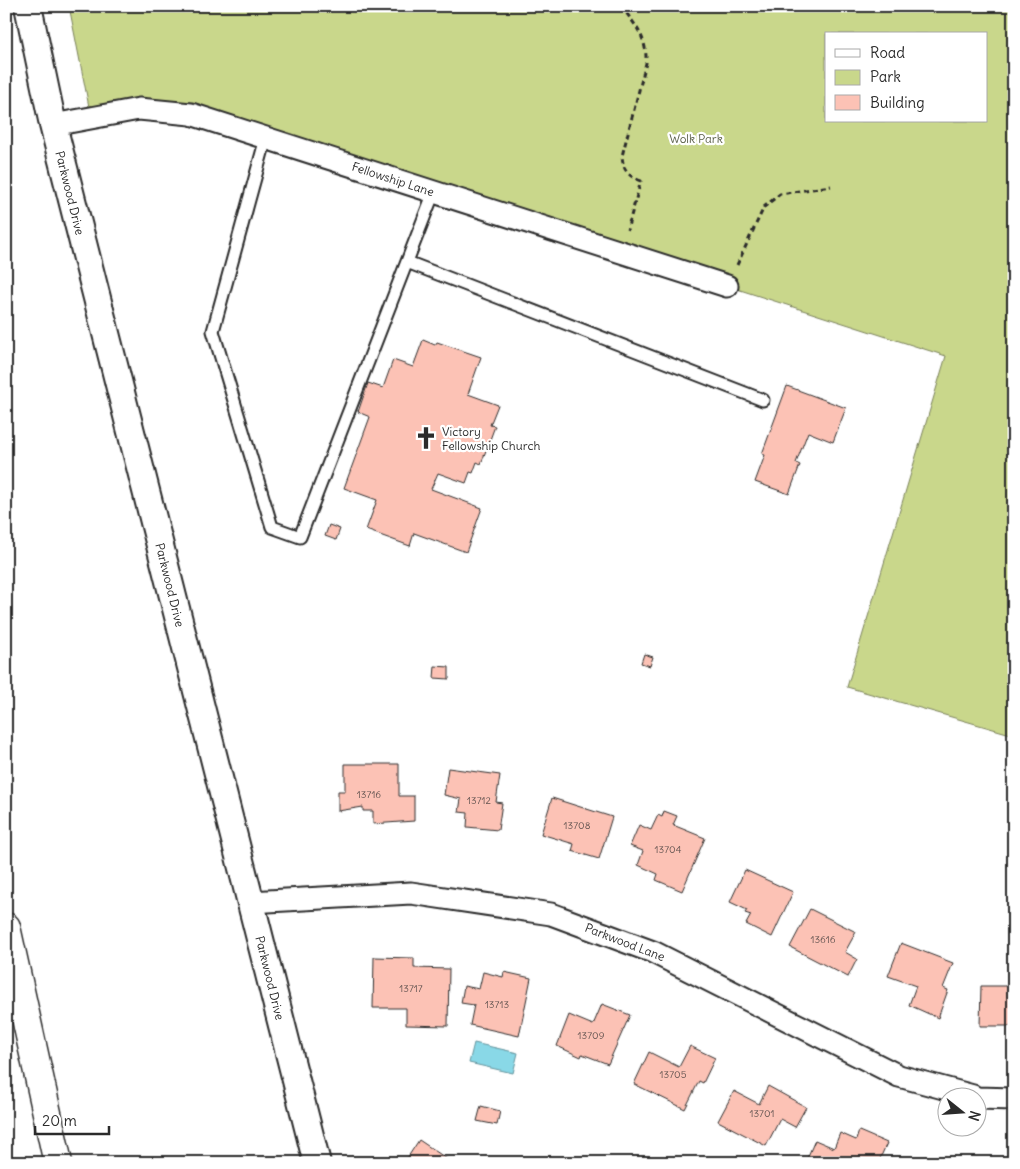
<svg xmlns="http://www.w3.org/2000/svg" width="1020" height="1169" font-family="Delius,sans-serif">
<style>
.green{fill:#c9d78b;stroke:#7a815b;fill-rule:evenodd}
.water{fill:#89d8e7;stroke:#63939c}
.building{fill:#fcc2b5;stroke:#2b2b2b}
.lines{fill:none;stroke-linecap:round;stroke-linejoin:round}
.service-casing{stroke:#2b2b2b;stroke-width:15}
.minor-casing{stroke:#2b2b2b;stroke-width:25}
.tertiary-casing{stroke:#2b2b2b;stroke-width:30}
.motorway-casing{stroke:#2b2b2b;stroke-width:31}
.path{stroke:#2b2b2b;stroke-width:3;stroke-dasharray:5 4;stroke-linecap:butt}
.service{stroke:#fff;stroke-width:11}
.minor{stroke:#fff;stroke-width:21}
.tertiary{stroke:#fff;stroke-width:26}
.motorway{stroke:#fff;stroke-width:28}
.labels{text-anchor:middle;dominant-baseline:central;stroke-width:4.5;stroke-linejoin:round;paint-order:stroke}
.number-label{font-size:10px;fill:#5f514e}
.park-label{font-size:12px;fill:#5a5f48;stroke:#fff}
.street-label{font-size:12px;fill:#2b2b2b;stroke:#fff}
.poi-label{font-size:12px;fill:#2b2b2b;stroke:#fff;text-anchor:start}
</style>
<rect width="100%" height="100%" fill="#fff"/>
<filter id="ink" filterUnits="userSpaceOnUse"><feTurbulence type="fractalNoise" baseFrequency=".02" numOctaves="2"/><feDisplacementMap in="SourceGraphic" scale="10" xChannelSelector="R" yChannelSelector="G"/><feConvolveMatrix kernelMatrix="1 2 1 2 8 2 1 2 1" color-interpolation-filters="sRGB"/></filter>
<g filter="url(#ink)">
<path class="green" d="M69,6H1014V735L847,687L946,356L191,114L91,117ZM826,34H986V121H826Z"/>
<path class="water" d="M474,1043L518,1053L513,1073L469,1063Z"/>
<path class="building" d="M423,340L435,345L437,342L481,357L468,394L498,405L490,425L495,426L481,464L477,462L473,473L470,472L466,483L438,473L431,489L482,508L466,552L414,533L410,546L366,530L377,500L344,488L370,417L358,412L368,383L383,388L393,360L413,367Z
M787,386L846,408L833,442L808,432L796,463L800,465L789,494L755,482L765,455L762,454Z
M329,525L340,529L336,540L325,536Z
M644,654L653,657L650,666L641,663Z
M435,666L449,667V679L434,678Z
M345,764H399V796H414V821L373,824V811H363V807L338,811V791H345Z
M448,768L500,775L496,802L502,803L498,830L467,827L468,813L459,812L461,799L444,795Z
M552,798L612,817L599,859L572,851L574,844L541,834Z
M664,811L677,816L673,825L705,838L682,891L656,880L658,874L638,865L643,851L630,846L639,825L651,830L658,815L662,817Z
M745,870L793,892L772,937L746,924L751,915L745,913L747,910L730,902Z
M810,909L856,932L845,952L857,959L848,977L790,947Z
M901,943L953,963L943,988L948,990L938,1018L909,1005L916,986L888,976Z
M374,957L414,958V968L449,969L448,1026L406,1025V1008H373Z
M483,972L503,977L504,972L531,978L519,1036L470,1025L474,1005L461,1003L464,986L479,989Z
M981,986H1014V1026H980Z
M602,1004L630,1015L608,1064L582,1054L581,1057L557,1046L569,1015L593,1025Z
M690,1046L715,1058L703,1083L699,1081L685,1109L634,1084L649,1052L679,1067Z
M768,1086L806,1107L795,1127L780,1119L766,1146L718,1121L734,1091L759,1104Z
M481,1106L500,1111L497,1125L477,1121Z
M859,1131L887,1143L878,1163H805L815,1140L834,1148L840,1133L856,1140Z
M419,1140L453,1163H404Z"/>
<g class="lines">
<defs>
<path id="service" d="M266,138L213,331L272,527L300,537L434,192
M407,262L763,400"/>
<path id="minor" d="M53,125L139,109L191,114L727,286
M250,902L411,893L551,914L653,952L899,1076L973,1096
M978,1098L1014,1099"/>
<path id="tertiary" d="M28,6L53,125L317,1163"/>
<path id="motorway" d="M6,927L58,1163"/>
</defs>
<use href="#service" class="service-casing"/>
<use href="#minor" class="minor-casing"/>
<use href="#tertiary" class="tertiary-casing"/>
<use href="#motorway" class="motorway-casing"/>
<path class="path" d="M621,6C636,26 647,37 646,63L622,156C623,170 628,176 641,181L627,230
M737,265L764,207L780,194L831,186"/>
<use href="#service" class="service"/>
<use href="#minor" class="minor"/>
<use href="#tertiary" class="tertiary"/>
<use href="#motorway" class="motorway"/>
</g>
</g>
<defs>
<symbol id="church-bare" viewBox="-9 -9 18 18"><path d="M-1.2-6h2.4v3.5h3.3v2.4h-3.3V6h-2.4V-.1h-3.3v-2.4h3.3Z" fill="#2b2b2b" stroke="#fff" stroke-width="2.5" paint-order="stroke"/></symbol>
</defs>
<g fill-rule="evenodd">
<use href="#church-bare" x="410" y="422" width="32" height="32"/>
</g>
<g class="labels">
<g class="number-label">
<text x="369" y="794">13716</text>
<text x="479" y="800">13712</text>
<text x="577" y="825">13708</text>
<text x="668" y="849">13704</text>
<text x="823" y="939">13616</text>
<text x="411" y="988">13717</text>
<text x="497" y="1004">13713</text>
<text x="591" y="1035">13709</text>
<text x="673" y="1074">13705</text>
<text x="762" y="1113">13701</text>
</g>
<g class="park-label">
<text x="696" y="138">Wolk Park</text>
</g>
<g class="street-label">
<text transform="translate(393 179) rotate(18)">Fellowship Lane</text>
<text transform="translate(70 193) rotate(76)">Parkwood Drive</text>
<text transform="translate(170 585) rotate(76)">Parkwood Drive</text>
<text transform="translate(625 942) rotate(21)">Parkwood Lane</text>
<text transform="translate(270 978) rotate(76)">Parkwood Drive</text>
</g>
<g class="poi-label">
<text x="442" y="431">Victory<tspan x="442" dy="14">Fellowship Church</tspan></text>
</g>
</g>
<rect width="1020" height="1169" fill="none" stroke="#fff" stroke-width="25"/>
<rect x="12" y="12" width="995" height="1144" fill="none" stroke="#2b2b2b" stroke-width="2" filter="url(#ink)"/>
<rect x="825" y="32" width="162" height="90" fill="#ffffff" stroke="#aaaaaa"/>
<rect x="835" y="49" width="25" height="8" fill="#ffffff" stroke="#aaaaaa"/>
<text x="870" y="58" font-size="15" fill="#2b2b2b">Road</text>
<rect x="835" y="70" width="25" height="15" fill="#c9d78b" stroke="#aaaaaa"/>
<text x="870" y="82" font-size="15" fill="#2b2b2b">Park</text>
<rect x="835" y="95" width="25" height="15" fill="#fcc2b5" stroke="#aaaaaa"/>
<text x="870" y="108" font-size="15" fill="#2b2b2b">Building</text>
<g transform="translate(962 1112) rotate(107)"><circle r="24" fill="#ffffff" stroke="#aaaaaa"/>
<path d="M0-4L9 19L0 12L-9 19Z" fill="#2b2b2b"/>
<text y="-8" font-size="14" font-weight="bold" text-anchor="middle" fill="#2b2b2b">N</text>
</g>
<path d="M35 1126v8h74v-8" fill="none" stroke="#2b2b2b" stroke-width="2.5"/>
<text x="42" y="1126" font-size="15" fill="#2b2b2b" stroke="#ffffff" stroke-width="4" paint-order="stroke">20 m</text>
</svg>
